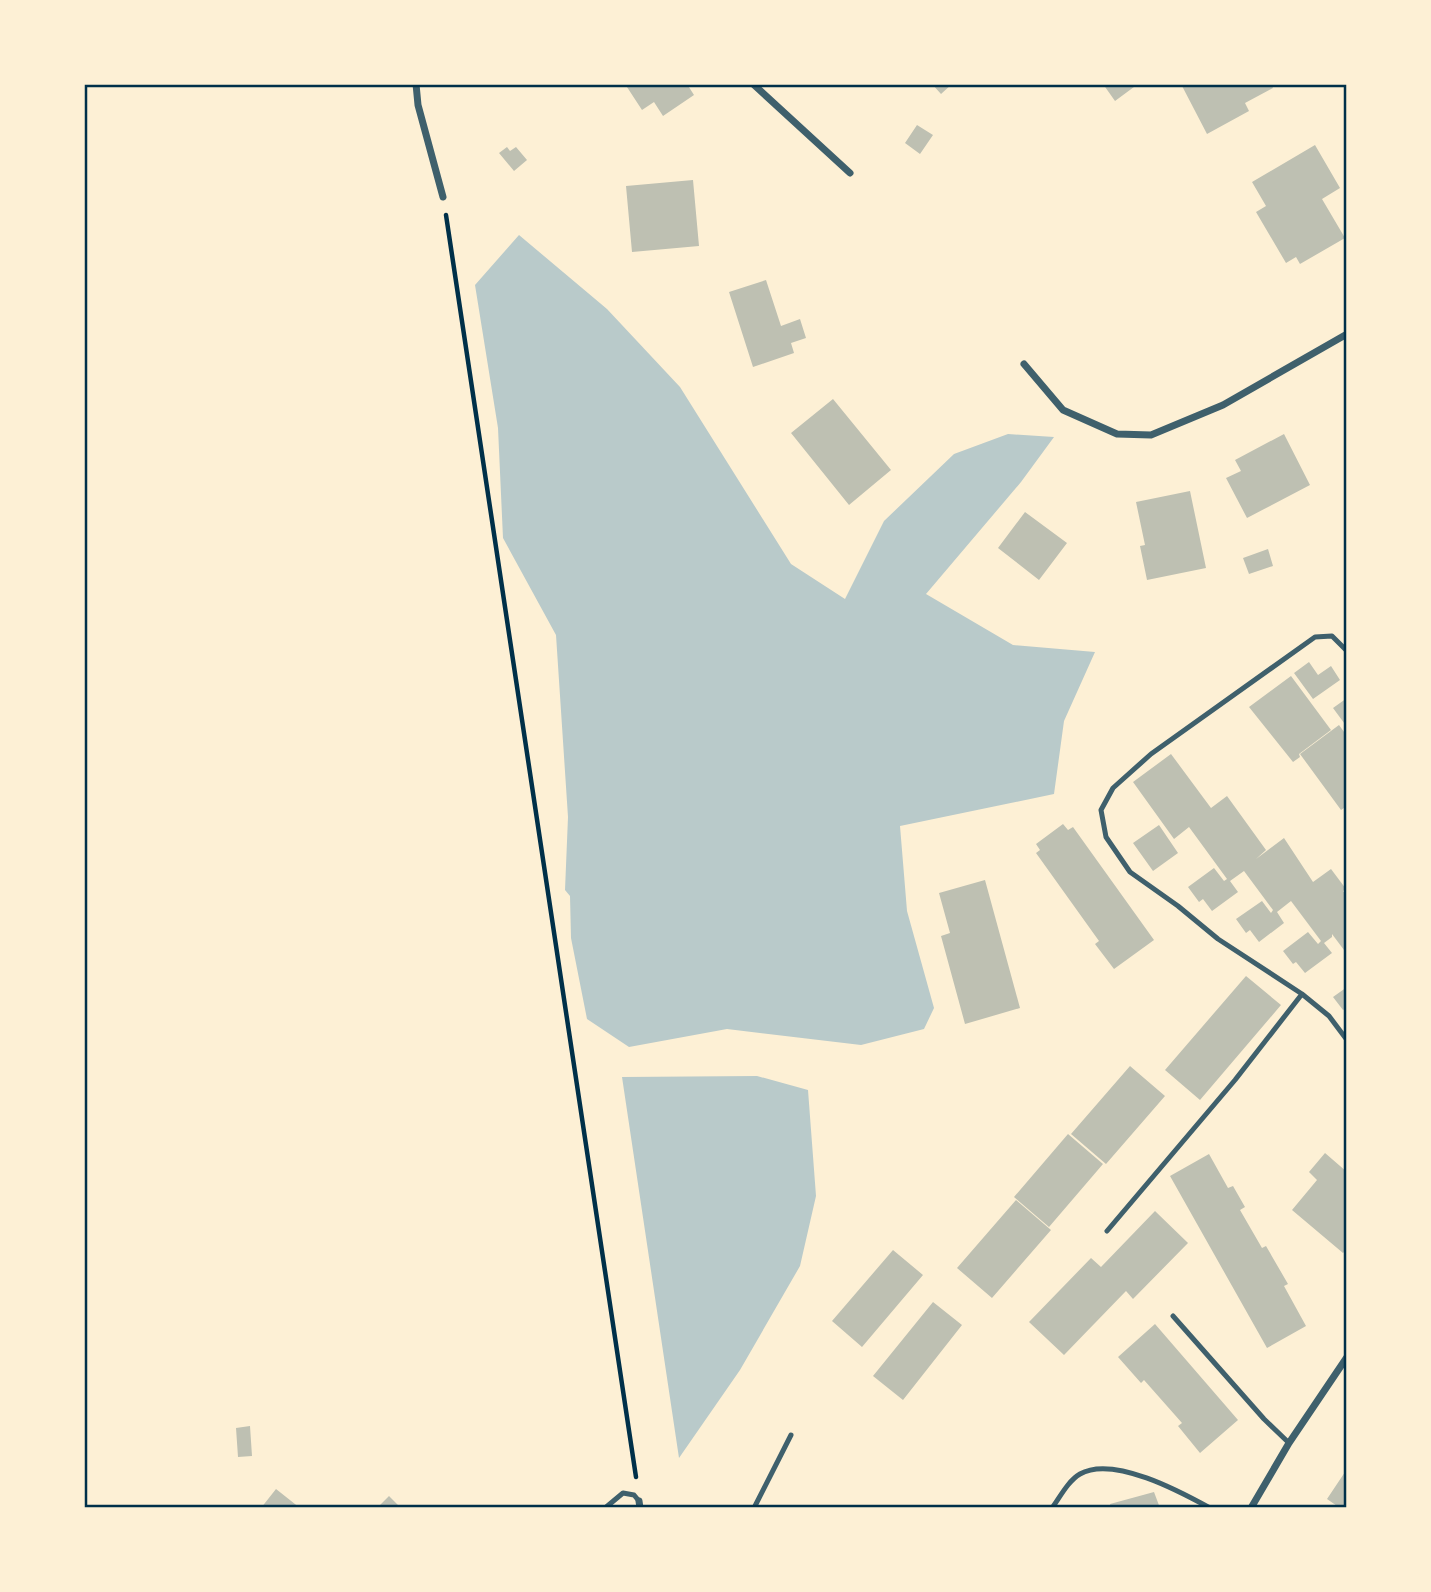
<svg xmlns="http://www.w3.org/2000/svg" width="1431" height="1592" font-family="'Roboto Condensed',sans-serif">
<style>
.green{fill:#b9caca}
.building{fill:#bec0b2}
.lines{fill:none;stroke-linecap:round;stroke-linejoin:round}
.path{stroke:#003049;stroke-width:4.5}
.service{stroke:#3f606c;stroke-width:5}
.minor{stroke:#3f606c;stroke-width:7}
.neatline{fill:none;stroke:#003049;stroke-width:2.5}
</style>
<rect width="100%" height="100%" fill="#fdf0d5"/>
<path class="green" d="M519,235L607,309L680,387L791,564L845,599L884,521L954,454L1008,434L1054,437L1021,482L926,594L1013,645L1095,652L1064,721L1054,794L900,826L907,911L934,1008L924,1029L861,1045L727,1029L629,1047L587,1019L571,938L570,896L565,890L568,817L556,635L503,538L498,428L475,285Z
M757,1076L808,1090L816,1196L800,1266L740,1370L679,1458L622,1077Z"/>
<path class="building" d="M625,84H687L694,95L663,116L654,102L642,110Z
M932,84H952L941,94Z
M1103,84H1138L1115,101Z
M1181,84H1271L1273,88L1245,103L1249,111L1207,134Z
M917,125L933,135L920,154L905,143Z
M1315,145L1340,188L1322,199L1345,238L1300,264L1296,257L1286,263L1256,212L1266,206L1252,182Z
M507,147L510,151L516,147L527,160L514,171L499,153Z
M693,180L699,246L632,252L626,186Z
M766,280L781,326L800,319L806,338L791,343L794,353L753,367L729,292Z
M833,399L891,470L849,505L791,433Z
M1284,434L1310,485L1247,518L1226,478L1241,471L1235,460Z
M1190,491L1206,568L1147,580L1140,546L1145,545L1136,502Z
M1025,512L1067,543L1039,580L998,548Z
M1268,549L1273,566L1249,574L1243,558Z
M1309,662L1318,675L1331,666L1340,680L1313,699L1294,673Z
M1291,676L1331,730L1299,754L1300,757L1293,762L1249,707Z
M1347,698V727L1333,708Z
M1339,725L1347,736V806L1341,810L1300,754Z
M1171,754L1211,808L1227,796L1266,850L1256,859L1284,838L1313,882L1331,869L1346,889L1343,891L1347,896V954L1332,934V937L1324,943L1332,953L1305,973L1296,962L1293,964L1283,951L1308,932L1318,944L1321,941L1291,901L1277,912L1284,923L1259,942L1250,930L1246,933L1236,919L1262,901L1271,913L1273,910L1244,871L1230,881L1238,892L1212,911L1203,899L1199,902L1188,887L1214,868L1224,881L1227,879L1189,827L1174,839L1133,782Z
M1063,824L1068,830L1073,827L1154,940L1114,969L1095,944L1099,941L1036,853L1040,850L1036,844Z
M1159,825L1178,853L1153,871L1133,843Z
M985,880L1020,1008L965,1024L941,936L950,933L939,893Z
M1246,976L1281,1005L1200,1100L1165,1070Z
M1347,987V1008L1343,1010L1333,997Z
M1130,1066L1165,1096L1106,1164L1071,1134Z
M1068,1134L1103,1164L1049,1227L1014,1197Z
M1325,1153L1347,1172V1249L1343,1253L1292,1210L1317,1180L1309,1172Z
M1209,1154L1228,1188L1233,1186L1245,1207L1240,1210L1262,1248L1266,1246L1288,1284L1284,1286L1306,1326L1267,1348L1170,1176Z
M1016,1200L1051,1230L992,1298L957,1268Z
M1155,1211L1188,1243L1133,1299L1126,1291L1064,1355L1029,1322L1091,1258L1101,1267Z
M893,1250L923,1275L862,1347L832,1321Z
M933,1302L962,1325L903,1400L873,1376Z
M1155,1324L1238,1420L1200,1453L1178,1426L1182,1423L1144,1380L1141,1383L1118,1357Z
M250,1426L252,1456L238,1457L236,1428Z
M1347,1469V1508H1340L1327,1499Z
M276,1489L300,1508H261Z
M1154,1492L1160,1508H1111L1110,1504Z
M389,1496L401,1508H377Z"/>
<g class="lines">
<path class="path" d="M446,215L636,1477"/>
<path class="service" d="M1347,651L1332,636L1315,637L1151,754L1113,788L1101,810L1106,837L1130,872L1178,906L1218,939L1302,994L1329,1016L1347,1040
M1107,1231L1235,1080L1302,994
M1173,1316L1264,1419L1289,1443
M605,1508L623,1493L634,1495L639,1501
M754,1508L791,1435
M1052,1508C1060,1497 1068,1481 1080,1474C1113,1455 1181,1492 1210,1508"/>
<path class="minor" d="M416,84L418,105L443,197
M753,84L850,173
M1024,364L1063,410L1117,434L1151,435L1223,405L1347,334
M639,1501L640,1508
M1251,1508L1289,1443L1347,1357"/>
</g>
<rect width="1431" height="1592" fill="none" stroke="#fdf0d5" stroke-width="172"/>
<rect x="86" y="86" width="1259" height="1420" class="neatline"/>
</svg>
